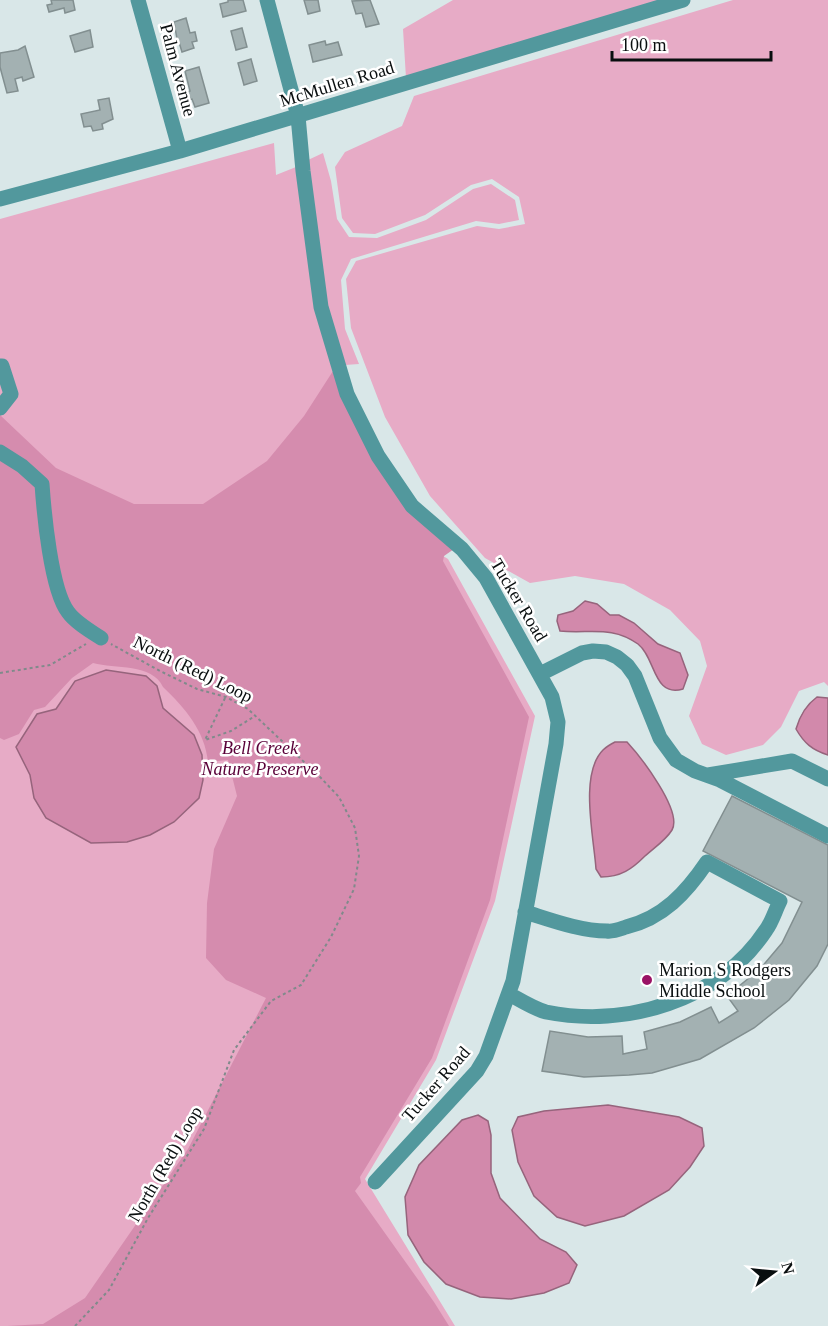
<svg xmlns="http://www.w3.org/2000/svg" width="828" height="1326" font-family="Georgia,serif">
<style>
.green{fill:#e7abc6}
.forest{fill:#d58cae}
.water{fill:#d289ab;stroke:#96647c;stroke-width:1.5}
.building{fill:#a3b1b2;stroke:#828f90;stroke-width:1.5}
.lines{fill:none;stroke-linecap:round;stroke-linejoin:round}
.path{stroke:#808a8b;stroke-width:2;stroke-dasharray:3 3;stroke-linecap:butt}
.minor{stroke:#52989d;stroke-width:15}
.poi-dot{fill:#9a1265;stroke:#fff;stroke-width:2}
.labels{text-anchor:middle;dominant-baseline:central;stroke-width:5;stroke-linejoin:round;paint-order:stroke}
.street-label{font-size:18px;fill:#090e0f;stroke:#fff}
.park-label{font-size:18px;font-style:italic;fill:#590038;stroke:#fff}
.poi-label{font-size:18px;fill:#090e0f;stroke:#fff;text-anchor:start}
</style>
<rect width="100%" height="100%" fill="#d9e7e8"/>
<path class="green" d="M453,0H664L406,78L403,29Z
M733,0H828V686L824,682L799,691L781,727L763,745L726,755L702,744L689,716L707,666L700,641L670,610L624,584L575,576L530,583L485,558L430,496L385,417L351,328L346,279L356,261L477,226L499,229L525,224L519,197L492,179L471,185L425,215L375,234L353,233L342,218L335,167L345,152L402,126L414,96Z
M274,143L276,175L296,167L356,502L448,559L535,716L495,901L436,1060L365,1179L455,1326H0V219Z
M323,153L331,181L337,219L349,237L377,238L426,220L473,189L491,184L515,200L519,220L499,224L476,221L351,259L341,280L345,329L359,364L345,365L327,306L308,160Z"/>
<path class="forest" d="M333,371L373,459L454,549L444,556L443,561L529,717L490,900L432,1058L360,1177L361,1183L355,1191L434,1302L449,1326H7L43,1324L85,1298L188,1149L266,998L226,980L206,958L207,903L214,849L237,796L228,760L208,762C205,731 185,708 163,687C152,663 115,669 93,663L72,678L45,707L34,710L19,734L4,740L0,738V415L56,468L134,504H203L267,461L304,416Z"/>
<path class="water" d="M585,601L597,604L610,615H619L634,623L658,644L680,653L688,675L683,689C653,698 656,658 638,644C612,625 589,634 560,631L557,621L558,615L573,611Z
M106,670L146,676L157,686L163,708L194,735L202,755L203,780L199,798L174,822L150,835L127,842L91,843L46,818L34,798L30,775L16,747L37,714L56,709L75,681Z
M817,697L828,698V755C812,750 804,743 796,729C800,715 806,705 817,697Z
M615,742H627C640,756 683,811 672,830C666,840 654,848 645,856C632,869 621,877 601,877L596,869C594,838 579,774 603,750C606,747 611,744 615,742Z
M608,1105L679,1117L702,1128L704,1146L690,1167L669,1190L624,1216L585,1226L557,1217L534,1196L518,1162L512,1130L518,1117L544,1111Z
M478,1115L488,1121L491,1135V1173L500,1198L540,1239L566,1252L577,1265L569,1283L544,1293L511,1299L480,1297L446,1284L424,1262L408,1235L405,1197L419,1165L462,1120Z"/>
<path class="building" d="M51,0H73L75,10L65,13L64,8L49,12L47,5L52,4Z
M228,0H243L246,11L223,17L220,4L228,2Z
M304,0H318L320,11L308,14Z
M370,0L379,24L366,27L362,13L356,14L352,1Z
M186,18L190,33L195,32L197,41L192,42L194,48L182,52L178,39H177L174,22Z
M242,28L247,47L236,50L231,31Z
M90,30L93,47L75,52L70,36Z
M325,41L326,45L338,42L342,55L313,62L309,45Z
M25,46L34,77L23,81L22,77L15,79L18,91L7,93L0,67V53L18,50Z
M251,59L257,81L244,85L238,63Z
M199,67L209,103L195,107L192,99L187,100L185,93L190,91L185,71Z
M109,98L113,119L102,124L103,129L93,131L91,126L84,127L81,114L100,110L98,100Z
M732,796L828,845V944L817,966L789,1000L754,1028L700,1059L652,1073L629,1075L584,1077L542,1071L550,1031L588,1037L622,1036L623,1054L647,1049L644,1032L680,1022L711,1007L719,1023L738,1011L727,996L760,969L782,943L802,902L703,851Z"/>
<g class="lines">
<path class="path" d="M0,673L50,665L86,644
M225,698L205,740L231,731L255,716
M75,1326L109,1290L148,1218L204,1129L234,1050L271,1001L301,985L331,937L354,889L359,856L355,828L339,797L320,777L248,709L226,697L197,689L160,671L111,644"/>
<path class="minor" d="M138,0L180,151
M267,0L298,116L303,171L321,307L347,394L378,456L412,506L462,549L486,578L552,697L558,722L556,744L513,981L486,1056L477,1071L375,1182
M0,199L180,151L683,0
M0,366H2L11,394L0,408
M0,452L22,466L42,484C44,513 51,590 68,612C75,622 90,631 101,638
M540,674L582,653L593,651L606,652L617,657L627,665L635,676L660,738L676,760L695,771L720,780L828,836
M708,775L792,761L828,779
M509,994C520,1000 534,1009 546,1012C626,1028 719,1001 766,930C772,922 775,911 780,901L707,862C686,893 663,918 626,927C620,929 613,932 607,931C580,931 551,920 525,912"/>
</g>
<circle class="poi-dot" cx="647" cy="980" r="6"/>
<g class="labels">
<g class="street-label">
<text transform="translate(178 70) rotate(75)">Palm Avenue</text>
<text transform="translate(337 84) rotate(-17)">McMullen Road</text>
<text transform="translate(519 600) rotate(59)">Tucker Road</text>
<text transform="translate(193 669) rotate(26)">North (Red) Loop</text>
<text transform="translate(436 1084) rotate(-49)">Tucker Road</text>
<text transform="translate(165 1164) rotate(-60)">North (Red) Loop</text>
</g>
<g class="park-label">
<text x="260" y="748">Bell Creek<tspan x="260" dy="21">Nature Preserve</tspan></text>
</g>
<g class="poi-label">
<text x="659" y="970">Marion S Rodgers<tspan x="659" dy="21">Middle School</tspan></text>
</g>
</g>
<g transform="translate(774 1272) rotate(75)" stroke="#ffffff" stroke-width="4.5" paint-order="stroke">
<path d="M0-4.5L10 22L0 15L-10 22Z" fill="#090e0f"/>
<text y="-9" font-size="16" font-weight="bold" text-anchor="middle" fill="#090e0f">N</text>
</g>
<path d="M612 51v9h159v-9" fill="none" stroke="#090e0f" stroke-width="3"/>
<text x="621" y="51" font-size="18" fill="#090e0f" stroke="#ffffff" stroke-width="4.5" paint-order="stroke">100 m</text>
</svg>
